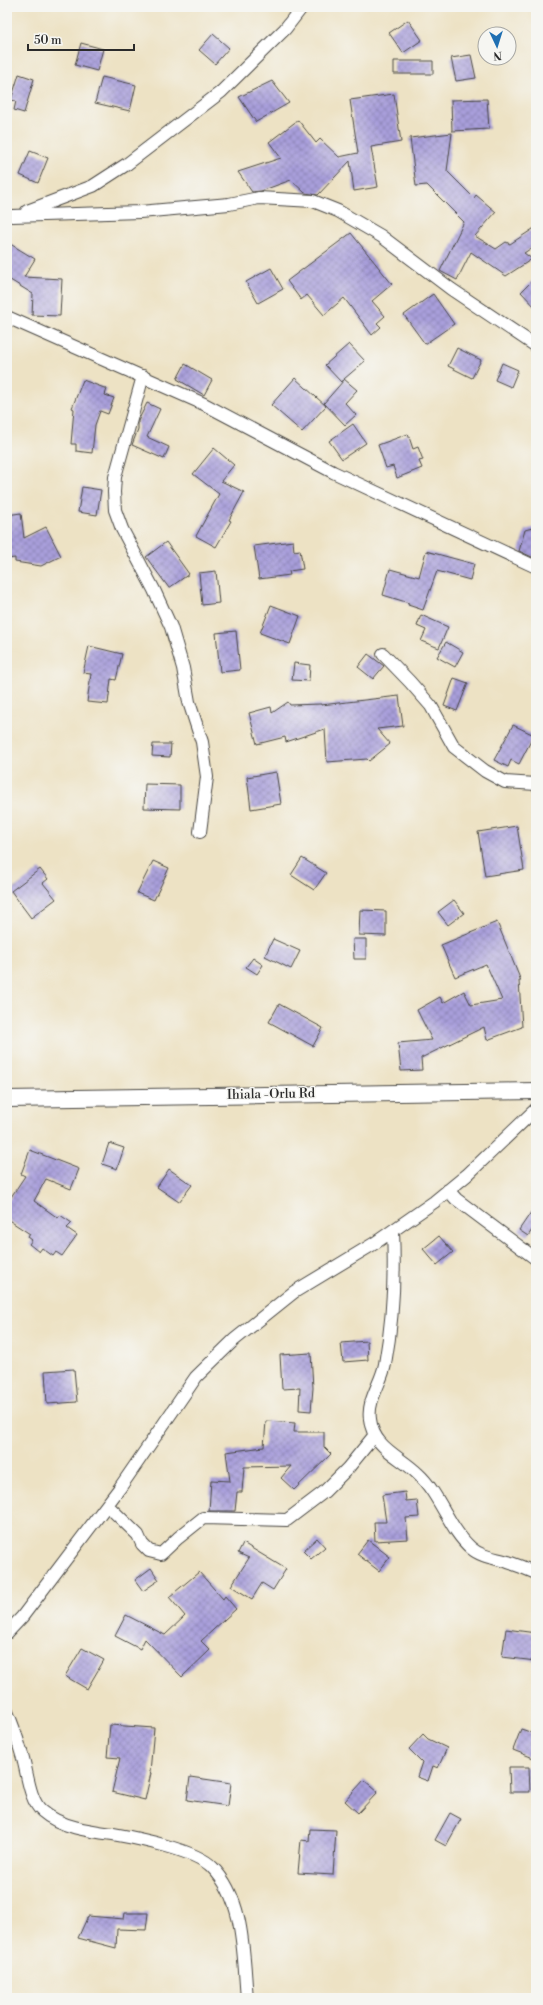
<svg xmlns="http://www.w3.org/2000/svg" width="543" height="2005" font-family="'Libre Bodoni',serif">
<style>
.building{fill:url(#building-cross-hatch)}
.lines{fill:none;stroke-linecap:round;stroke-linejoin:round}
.street-casing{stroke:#484642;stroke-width:14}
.secondary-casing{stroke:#484642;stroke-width:18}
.street{stroke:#fff;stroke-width:12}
.secondary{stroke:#fff;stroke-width:16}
.labels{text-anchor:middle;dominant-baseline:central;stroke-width:3;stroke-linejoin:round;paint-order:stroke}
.street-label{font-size:13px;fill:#2b2b2b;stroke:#f6f6f2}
</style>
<defs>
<pattern id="building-cross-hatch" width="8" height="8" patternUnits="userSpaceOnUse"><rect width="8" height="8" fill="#a99fdb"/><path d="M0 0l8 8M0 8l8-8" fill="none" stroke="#8a82b2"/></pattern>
</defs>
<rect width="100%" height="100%" fill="#f6f6f2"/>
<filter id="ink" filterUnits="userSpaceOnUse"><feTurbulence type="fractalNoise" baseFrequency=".025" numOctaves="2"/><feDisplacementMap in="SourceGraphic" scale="8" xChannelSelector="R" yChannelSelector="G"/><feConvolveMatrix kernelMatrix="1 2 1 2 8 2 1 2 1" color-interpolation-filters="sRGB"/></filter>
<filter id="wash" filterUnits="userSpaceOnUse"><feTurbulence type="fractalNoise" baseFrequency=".012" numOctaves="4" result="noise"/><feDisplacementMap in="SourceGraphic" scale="16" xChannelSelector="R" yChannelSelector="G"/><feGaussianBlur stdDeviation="0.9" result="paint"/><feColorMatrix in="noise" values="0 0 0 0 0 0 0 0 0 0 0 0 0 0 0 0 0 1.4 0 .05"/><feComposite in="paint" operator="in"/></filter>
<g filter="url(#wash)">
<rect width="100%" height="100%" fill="#ede2c4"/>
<g id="blocks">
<path class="building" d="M408,20L422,40L403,53L389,33Z
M213,34L229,48L215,64L199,50Z
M81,43L103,49L97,71L75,65Z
M471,55L476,78L456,81L451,58Z
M394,61H433V74H394Z
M19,74L34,79L24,113L14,110L16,101L11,100Z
M102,77L136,85L130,111L95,103Z
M272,81L289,103L256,122L239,97Z
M394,94L401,142L371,147L378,187L354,191L350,161L318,195L305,193L291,180L261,191L252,192L238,172L281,158L269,142L298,120L316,143L320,139L339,157L358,153L350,100Z
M487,99L489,129L452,131L451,100Z
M452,133L447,171L474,198L476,195L496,212L475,236L496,249L506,242L510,244L536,227V245L524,253L532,259L506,276L471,252L457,280L440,271L464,222L427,185L416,186L410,138Z
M30,151L48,158L38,183L20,175Z
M351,233L392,284L372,301L385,316L377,323L381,327L372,335L344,298L324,315L307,295L301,300L287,281Z
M7,242L35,259L24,277L62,279L60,316L32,315L33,294L7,278Z
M271,268L283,289L258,303L246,282Z
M536,277V308L521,292Z
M433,294L454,324L425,344L404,315Z
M349,344L365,361L344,379L357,390L345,403L356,415L345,425L324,403L344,380L341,382L325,365Z
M457,348L481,360L472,378L448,366Z
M502,363L518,370L511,387L495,380Z
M185,364L212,380L204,395L177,379Z
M295,378L326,406L302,432L271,405Z
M83,380L107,389L105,395L114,398L108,414L100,411L95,425L92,453L76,451V444H71L74,409L72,408Z
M147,403L160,409L147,437L169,447L164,459L132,445L138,429V421Z
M353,424L366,443L342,459L329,441Z
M408,434L413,449L418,447L423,460L419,461L422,468L397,478L393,466L386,468L378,445Z
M214,448L234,465L221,481L244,492L229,520L231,521L216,547L196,536L219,494L193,474Z
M82,487L101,490L97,515L78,512Z
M21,513L24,538L46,527L61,556L41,566L15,562V558L7,559V515Z
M536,527V559L519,551L525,530Z
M293,541L294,551L300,550L303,569L289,571L290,575L259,579L254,546Z
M166,542L189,574L169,588L146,557Z
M426,551L474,564L470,580L437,571L423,610L408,605L409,603L383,595L390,569L419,577Z
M216,571L219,603L202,605L199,573Z
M271,605L300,616L290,644L260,633Z
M421,615L448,627L439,648L421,641L426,630L417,626Z
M236,631L240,670L220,672L216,633Z
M446,642L463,652L455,667L437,657Z
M89,646L122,654L116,680L111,679L108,704L87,702L91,674L83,673Z
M368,654L384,666L373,679L358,667Z
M294,663L310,665L309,681L292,680Z
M454,678L468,683L457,711L444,706Z
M399,696L403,726L377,729L390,744L369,761L367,759L327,762L325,729L286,742L285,737L257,744L249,713L271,707L272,713L288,702L290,705L321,704V705Z
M513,725L534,735L519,764L511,760L508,767L494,760Z
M153,744H171L170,757L152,756Z
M276,772L281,804L251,809L247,777Z
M145,784L180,785V809L144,808Z
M517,826L524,870L485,876L478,832Z
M302,858L326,873L314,890L291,875Z
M153,861L169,868L154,900L137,893Z
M40,869L48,879L43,883L56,899L31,918L11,891Z
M454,900L464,913L448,925L438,912Z
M360,910L386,911V936L359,935Z
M497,922L521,981H519L522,1027L487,1040L484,1027L421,1058L422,1070L401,1071L398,1043L432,1040L417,1010L440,997L443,1003L464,991L471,1005L502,1000L486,964L455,977L441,945Z
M273,939L300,951L291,969L265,956Z
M353,939H366V959H354Z
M253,958L263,965L257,974L246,967Z
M279,1004L323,1028L313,1046L269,1022Z
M109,1143L124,1148L117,1169L102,1164Z
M30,1150L79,1169L71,1189L46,1179L34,1201L58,1218L60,1215L72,1223L67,1228L77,1235L62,1256L56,1252L53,1256L42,1248L39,1252L29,1244L32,1240L28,1237L30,1234L7,1219V1203L25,1176L21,1174Z
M169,1169L192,1185L179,1202L157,1187Z
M536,1205V1224L528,1236L519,1230Z
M439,1236L453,1252L437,1265L423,1249Z
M367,1341L368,1360L343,1362L341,1343Z
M311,1353L313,1388L311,1411L299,1410L300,1388L282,1389L280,1355Z
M74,1369L77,1402L47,1404L45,1371Z
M266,1421L295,1423L294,1432H324V1447L331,1454L294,1490L281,1478L291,1466L244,1467L242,1492H237L235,1511H209L211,1480L230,1481L226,1452L264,1447Z
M405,1492L406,1501L417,1500L419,1517L406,1518L408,1539L375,1541L374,1522H386L382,1495Z
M317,1538L325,1547L311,1559L303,1551Z
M368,1540L390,1557L379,1571L357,1554Z
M243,1543L286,1569L273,1590L262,1583L252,1599L231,1586L249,1558L238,1553Z
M151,1568L159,1580L143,1591L135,1580Z
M199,1572L223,1599L225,1596L236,1609L201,1641L210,1650L182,1677L145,1639L140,1649L115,1636L126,1615L165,1635L185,1616L169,1597Z
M506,1629L536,1633V1661L502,1657Z
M82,1648L104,1660L87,1689L65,1676Z
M110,1725L154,1728L150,1772L151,1773L145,1800L112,1792L120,1758L107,1757Z
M521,1729L536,1734V1759L513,1750Z
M423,1734L428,1739L447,1748L438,1768L433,1766L428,1781L417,1777L422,1762L409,1749Z
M509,1767H529L530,1792H510Z
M190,1777L231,1783L228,1806L187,1800Z
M364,1780L378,1792L358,1813L345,1801Z
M450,1813L461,1819L446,1846L435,1840Z
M310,1829L336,1830L333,1875L298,1873L301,1840L309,1841Z
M125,1913H148L146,1930L117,1929L116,1948L78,1938L88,1916L124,1919Z"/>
</g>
</g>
<g filter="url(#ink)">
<use href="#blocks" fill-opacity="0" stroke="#484642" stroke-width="1"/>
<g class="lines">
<defs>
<path id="street" d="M27,211L93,186L127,164L221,92L285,29L302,7
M12,216L140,212L229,204L259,198L313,201L338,211L381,236L451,289L536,346
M7,317L204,404L333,472L536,567
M143,376L115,477L114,492L115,510L122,529L154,590L171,627L183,668L189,702L202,742L207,777L200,832
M383,654L410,682L431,706L454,747L485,771L505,782L536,784
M448,1190L456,1199L536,1259
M393,1231C395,1275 393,1320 385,1364C382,1382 367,1400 370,1419C373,1448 400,1456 418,1474C440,1494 449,1529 471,1548C481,1557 495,1558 508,1562C517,1565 527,1569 536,1573
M107,1505L138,1535L142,1544L149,1551L161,1554L178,1538L203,1518L287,1520L324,1492L348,1468L374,1436
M7,1633L22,1617L119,1489L196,1377L234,1340L294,1292L375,1243L434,1202L467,1175L536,1109
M7,1712C13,1725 18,1741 22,1755C27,1770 29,1800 42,1811C60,1827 89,1831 113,1834C136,1838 196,1850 212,1867C245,1900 243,1955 247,1998"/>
<path id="secondary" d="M7,1099L536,1091"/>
</defs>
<use href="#street" class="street-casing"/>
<use href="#secondary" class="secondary-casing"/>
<use href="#street" class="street"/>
<use href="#secondary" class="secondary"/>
</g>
</g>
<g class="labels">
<g class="street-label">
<text transform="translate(271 1094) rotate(-1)">Ihiala -Orlu Rd</text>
</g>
</g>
<rect width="543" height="2005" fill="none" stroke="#f6f6f2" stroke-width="24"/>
<g transform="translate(497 46) rotate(176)"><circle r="19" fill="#f6f6f2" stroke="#a5a5a2"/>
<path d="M0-3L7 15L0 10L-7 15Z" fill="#1f6fb2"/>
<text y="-6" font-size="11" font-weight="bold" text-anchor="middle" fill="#2b2b2b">N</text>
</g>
<path d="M28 44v6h106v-6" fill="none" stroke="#2b2b2b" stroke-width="2"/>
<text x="34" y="44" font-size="12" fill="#2b2b2b" stroke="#f6f6f2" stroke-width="3" paint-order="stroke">50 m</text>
</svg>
